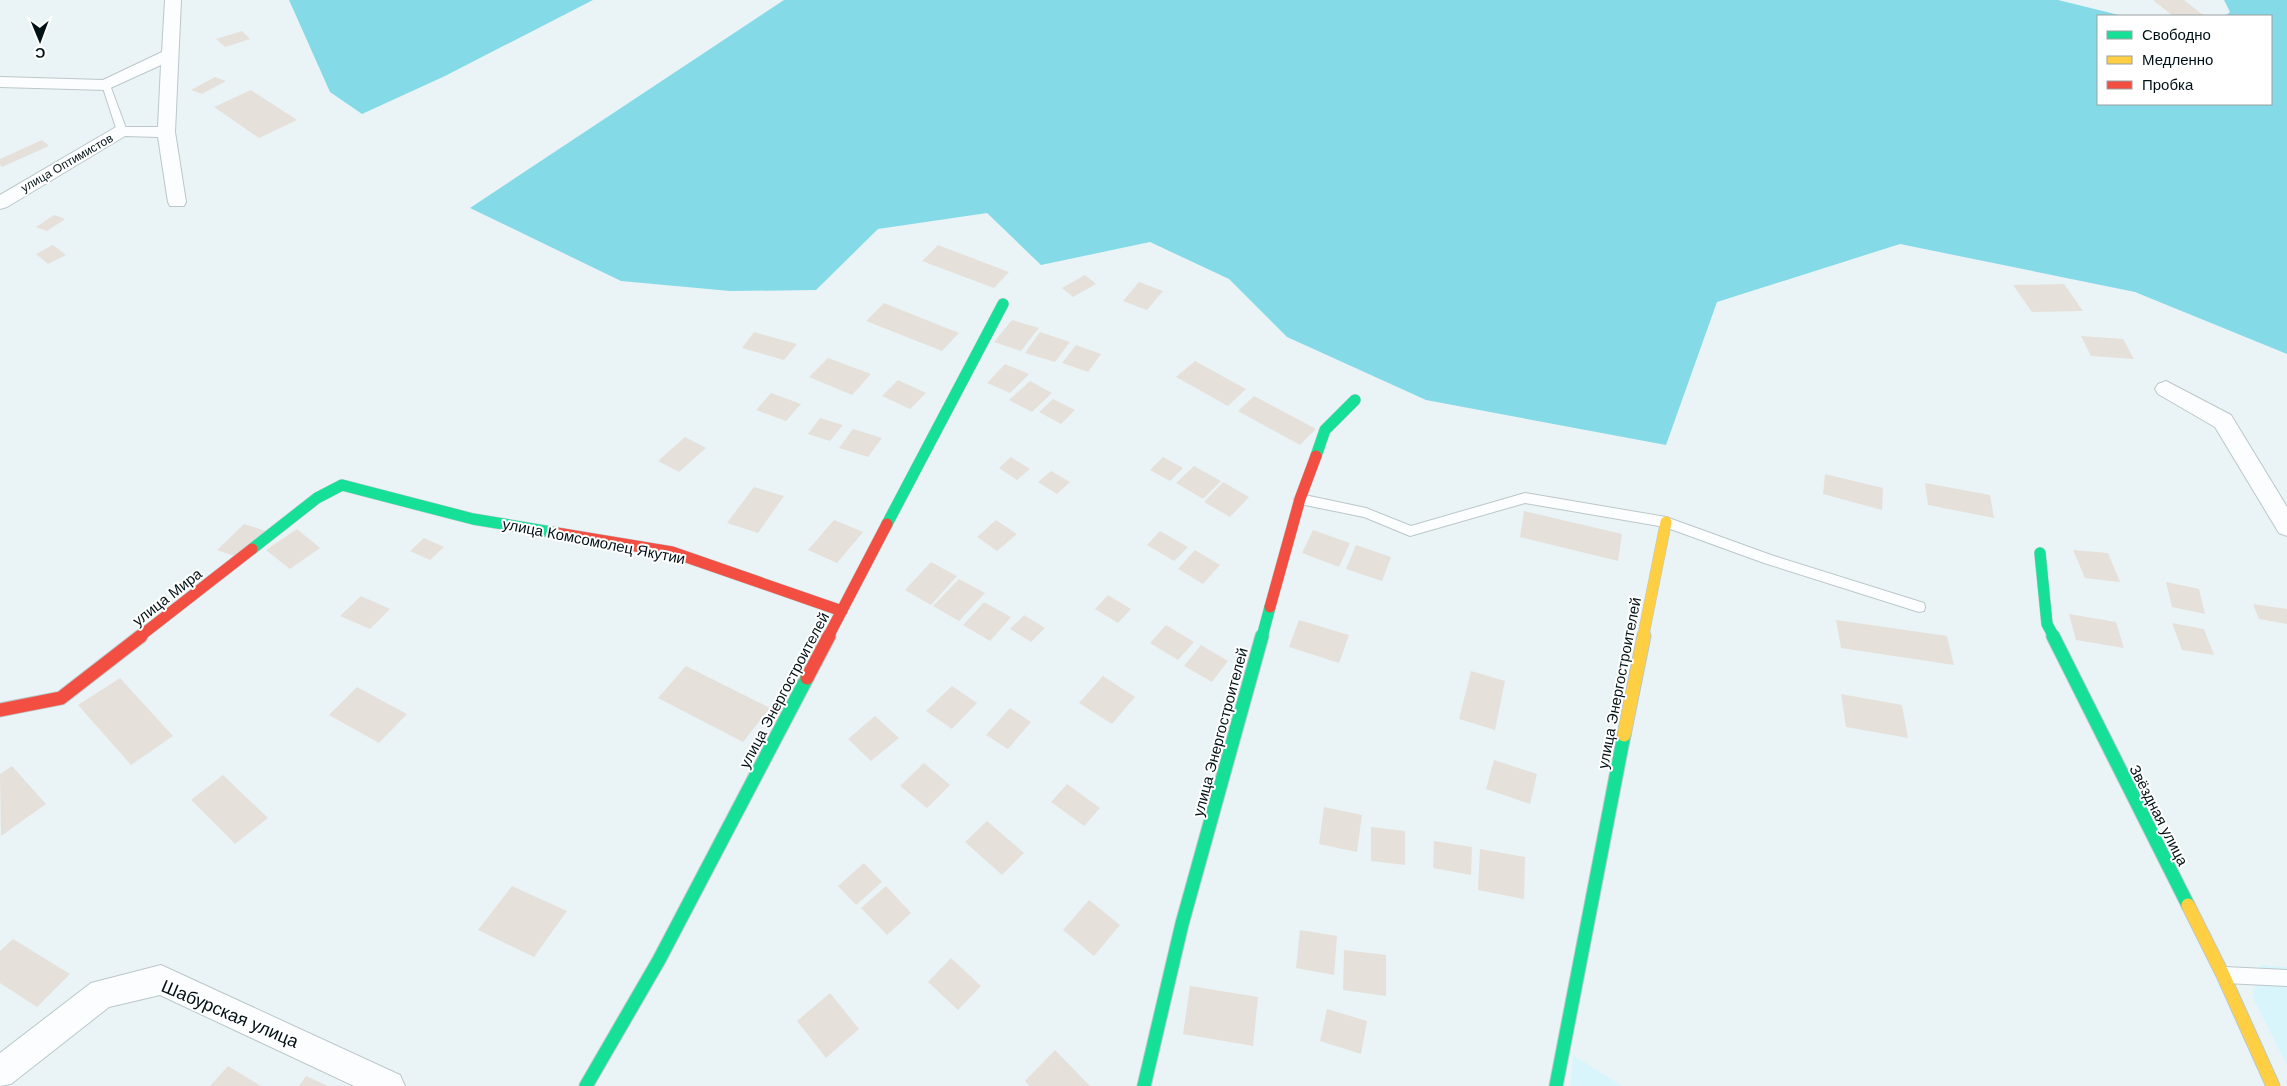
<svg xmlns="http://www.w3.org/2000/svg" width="2287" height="1086" font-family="Helvetica,sans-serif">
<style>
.built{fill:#d7f5fa}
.forest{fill:#84dae7}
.building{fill:#e5e0da}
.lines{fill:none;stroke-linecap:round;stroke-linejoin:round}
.lane-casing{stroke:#bbc7ca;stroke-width:2}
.street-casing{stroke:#bbc7ca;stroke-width:2}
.fast-far1-casing{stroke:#bbc7ca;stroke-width:12}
.fast-casing{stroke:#bbc7ca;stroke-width:15}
.slow-far1-casing{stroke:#bbc7ca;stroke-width:12}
.slow-casing{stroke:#bbc7ca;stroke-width:15}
.jam-far1-casing{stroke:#bbc7ca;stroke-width:12}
.jam-casing{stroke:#bbc7ca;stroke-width:15}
.lane{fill:#fcfdfe;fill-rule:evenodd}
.street{fill:#fcfdfe;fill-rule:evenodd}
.fast-far1{stroke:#16e098;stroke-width:11}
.fast{stroke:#16e098;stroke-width:13}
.slow-far1{stroke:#ffcf43;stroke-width:11}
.slow{stroke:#ffcf43;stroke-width:13}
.jam-far1{stroke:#f24e42;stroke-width:11}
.jam{stroke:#f24e42;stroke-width:13}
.labels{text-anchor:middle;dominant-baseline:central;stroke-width:4;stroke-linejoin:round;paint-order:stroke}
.far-street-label{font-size:12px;fill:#021115;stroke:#fff}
.street-label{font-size:15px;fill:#021115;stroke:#fff}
.near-street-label{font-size:18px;fill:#021115;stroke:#fff}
</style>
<rect width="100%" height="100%" fill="#eaf4f6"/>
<path class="built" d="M2261,965L2287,967V1065L2252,996Z
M1573,1055L1622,1086H1571Z"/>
<path class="forest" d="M289,0H593L445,76L362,114L330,92Z
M784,0H2058L2123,16H2098V104H2271V16H2225L2230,12L2224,0H2287V354L2135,292L1900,244L1717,302L1666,445L1426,400L1287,337L1229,279L1150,242L1041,265L987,213L878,229L816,290L730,291L621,281L470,208Z"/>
<path class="building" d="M2153,0H2184L2203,15L2173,16Z
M242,31L250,39L225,47L216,39Z
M215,77L226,81L202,94L191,90Z
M251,90L297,120L259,138L214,107Z
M42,140L49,146L2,167L0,165V159Z
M54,215L65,219L47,231L36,227Z
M53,245L66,255L48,264L36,254Z
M938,245L1009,272L994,288L922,261Z
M1085,275L1096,284L1073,297L1062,288Z
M1139,282L1163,291L1147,310L1123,301Z
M2064,284L2083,311L2032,312L2013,285Z
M884,303L959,333L942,351L866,321Z
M1012,320L1039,328L1021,351L994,342Z
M754,332L797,344L784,360L742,348Z
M1040,332L1070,342L1055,362L1025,353Z
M2081,336L2123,339L2134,359L2091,356Z
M1076,345L1101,354L1088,372L1062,363Z
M828,358L871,374L852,395L809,377Z
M1195,361L1246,389L1228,406L1176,377Z
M1005,364L1029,374L1010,393L987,383Z
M898,380L926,393L910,409L882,396Z
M1030,381L1052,393L1032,412L1009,400Z
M771,393L801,404L786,421L756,410Z
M1254,396L1316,429L1300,445L1238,411Z
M1053,399L1075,410L1061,424L1039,412Z
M820,418L843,425L830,441L808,434Z
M853,429L882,438L868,457L839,448Z
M685,437L706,448L679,472L658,461Z
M1011,457L1030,469L1017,480L999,468Z
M1163,457L1183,468L1170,481L1150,470Z
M1194,466L1221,481L1203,499L1176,483Z
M1051,471L1070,482L1057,494L1038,482Z
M1825,474L1883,488L1882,510L1823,494Z
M1223,482L1249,497L1230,517L1204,502Z
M1925,483L1990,495L1994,518L1928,505Z
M754,487L784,496L758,533L727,523Z
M1524,511L1622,534L1618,561L1520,537Z
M834,520L863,532L837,563L808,550Z
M996,520L1017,534L997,551L977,537Z
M244,524L266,531L240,558L217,550Z
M297,529L320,548L290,569L266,550Z
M1313,530L1350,543L1339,567L1302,553Z
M1160,531L1188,547L1174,561L1147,545Z
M424,538L444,547L430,560L410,551Z
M1356,545L1391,557L1382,581L1346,569Z
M1195,550L1220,565L1203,584L1178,569Z
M2073,550L2108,553L2120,582L2085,578Z
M931,562L957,576L931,605L905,590Z
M959,579L985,593L959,621L933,606Z
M2166,582L2199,589L2205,614L2172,607Z
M1108,595L1131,609L1118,623L1095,609Z
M361,596L390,609L370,629L340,616Z
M984,602L1011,617L990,641L963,625Z
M2253,604L2287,609V624L2259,619Z
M2069,614L2116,622L2124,648L2076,640Z
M1024,615L1045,628L1031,642L1010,629Z
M1299,620L1349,635L1339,663L1289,647Z
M1836,620L1947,636L1954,665L1841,648Z
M2172,623L2204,629L2214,655L2182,650Z
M1166,625L1194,642L1178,660L1150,643Z
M1201,645L1228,661L1212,682L1184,666Z
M686,666L770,708L743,742L658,698Z
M1471,671L1505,681L1495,730L1459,719Z
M1103,676L1135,697L1112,724L1079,703Z
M120,678L173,736L131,765L78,705Z
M952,686L977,703L952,729L926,711Z
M357,687L407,714L379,743L329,715Z
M1841,694L1902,705L1908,738L1846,727Z
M1010,708L1031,722L1008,749L986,735Z
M875,716L899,738L871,761L848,739Z
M1494,760L1537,774L1530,804L1486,789Z
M924,763L950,785L927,808L900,786Z
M12,766L46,804L1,836L0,774Z
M223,775L268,818L235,844L191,800Z
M1067,784L1100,808L1084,826L1051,802Z
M1324,807L1362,815L1357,852L1319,844Z
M987,821L1024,853L1002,875L965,842Z
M1371,827L1405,831V865L1371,861Z
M1434,841L1472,847L1471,875L1433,868Z
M1480,849L1525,857L1524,899L1478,890Z
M864,863L882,882L856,905L838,886Z
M512,886L567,911L534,957L478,930Z
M886,886L911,913L887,935L861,908Z
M1089,900L1120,925L1094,956L1063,930Z
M1300,930L1337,936L1334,975L1296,968Z
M13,939L70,974L37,1007L0,983V951Z
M1344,950L1386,955V996L1343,990Z
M951,958L981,986L958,1010L928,982Z
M1190,986L1258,997L1253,1046L1183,1034Z
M830,993L859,1029L826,1058L797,1021Z
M1327,1009L1367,1021L1361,1054L1320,1041Z
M1055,1050L1090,1086H1029L1025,1081Z
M228,1066L261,1086H210Z
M306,1076L328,1086H299Z"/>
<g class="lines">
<defs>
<path id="lane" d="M106,82L110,85L127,131L125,133L122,134L117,131L102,85Z
M1525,493L1666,517L1771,555L1924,603L1925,607L1924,611L1919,612L1764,563L1665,527L1525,503L1410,536L1364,517L1300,504L1294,499L1300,494L1366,508L1411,526Z
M2225,967L2287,970V986L2225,983L2219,981L2217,975L2219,969Z"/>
<path id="street" d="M165,0H181L175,132L186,202L184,206H170L168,202L158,137L125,136L7,207L0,209V195L116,127H158L161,65L106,90L0,87V77L103,80L162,52Z
M2166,381L2231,415L2287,507V536L2279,533L2215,427L2158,394L2155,389L2158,384Z
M161,965L400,1075L405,1086H354L160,995L109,1007L11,1084L0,1086V1053L91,983Z"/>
<path id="fast-far1" d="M1316,456L1325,430L1355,400
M887,524L1003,304
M252,549L317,498L342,485L473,519L557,533
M2040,553L2047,624L2054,637
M1262,637L1270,607"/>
<path id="fast" d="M2053,636L2188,905
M586,1086L659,960L807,678
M1144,1086L1182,924L1262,636
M1556,1086L1624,735"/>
<path id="slow-far1" d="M1643,637L1666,522"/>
<path id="slow" d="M1624,735L1644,636
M2188,905L2223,975L2273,1086"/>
<path id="jam-far1" d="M557,533L672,552L842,611
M1270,607L1300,499L1316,456
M139,637L252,549
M828,637L887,524"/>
<path id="jam" d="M807,678L829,636
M0,710L61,698L141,636"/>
</defs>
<use href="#lane" class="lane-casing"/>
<use href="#street" class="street-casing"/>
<use href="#fast-far1" class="fast-far1-casing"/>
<use href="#fast" class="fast-casing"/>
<use href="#slow-far1" class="slow-far1-casing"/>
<use href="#slow" class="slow-casing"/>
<use href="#jam-far1" class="jam-far1-casing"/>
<use href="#jam" class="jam-casing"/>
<use href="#lane" class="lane"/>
<use href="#street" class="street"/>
<use href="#fast-far1" class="fast-far1"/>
<use href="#fast" class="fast"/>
<use href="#slow-far1" class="slow-far1"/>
<use href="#slow" class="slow"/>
<use href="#jam-far1" class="jam-far1"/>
<use href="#jam" class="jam"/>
</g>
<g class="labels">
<g class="far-street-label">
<text transform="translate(67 163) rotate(-30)">улица Оптимистов</text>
</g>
<g class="street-label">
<text transform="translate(594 541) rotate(11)">улица Комсомолец Якутии</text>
<text transform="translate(167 597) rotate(-38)">улица Мира</text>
<text transform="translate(1619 683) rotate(-79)">улица Энергостроителей</text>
<text transform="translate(784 690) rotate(-62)">улица Энергостроителей</text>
<text transform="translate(1220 732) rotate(-75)">улица Энергостроителей</text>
<text transform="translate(2159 815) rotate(63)">Звёздная улица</text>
</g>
<g class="near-street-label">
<text transform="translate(230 1014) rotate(23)">Шабурская улица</text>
</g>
</g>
<rect x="2097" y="15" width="175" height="90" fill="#ffffff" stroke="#9aa0a1"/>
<rect x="2107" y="31" width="25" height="8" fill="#16e098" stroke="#9aa0a1"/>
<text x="2142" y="40" font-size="15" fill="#021115">Свободно</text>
<rect x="2107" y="56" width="25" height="8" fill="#ffcf43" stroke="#9aa0a1"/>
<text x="2142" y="65" font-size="15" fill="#021115">Медленно</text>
<rect x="2107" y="81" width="25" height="8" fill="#f24e42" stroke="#9aa0a1"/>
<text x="2142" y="90" font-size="15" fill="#021115">Пробка</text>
<g transform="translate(40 40) rotate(179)" stroke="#ffffff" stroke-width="4" paint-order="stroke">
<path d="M0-4L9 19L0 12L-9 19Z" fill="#021115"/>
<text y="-8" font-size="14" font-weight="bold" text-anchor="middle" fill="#021115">С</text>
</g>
</svg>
